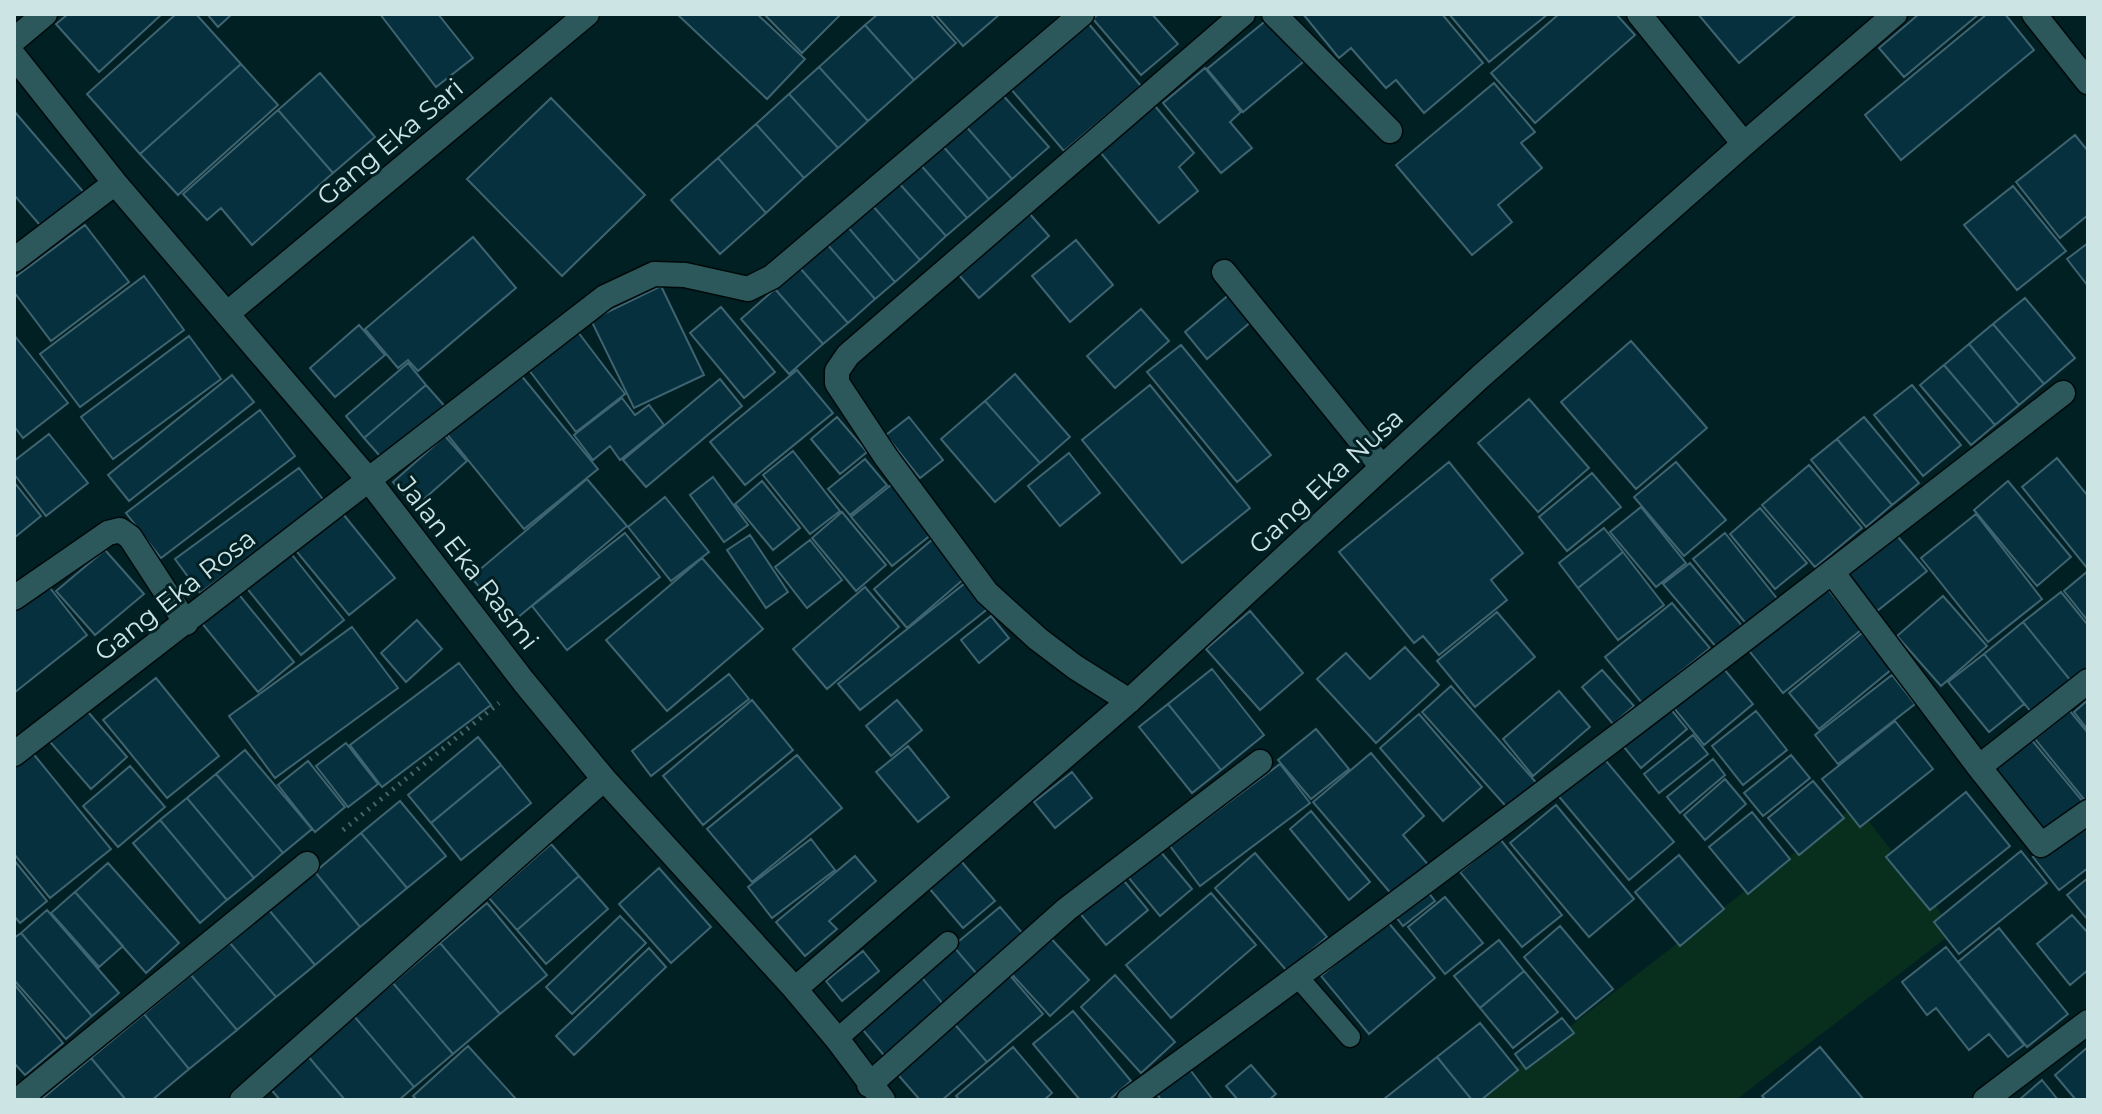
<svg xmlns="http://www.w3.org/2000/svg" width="2102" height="1114" font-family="Montserrat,sans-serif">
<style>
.green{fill:#082f1e}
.building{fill:#06303d;stroke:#3e6471;stroke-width:2}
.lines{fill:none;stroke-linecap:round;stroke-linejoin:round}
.service-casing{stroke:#00090a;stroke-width:23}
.minor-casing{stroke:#00090a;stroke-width:27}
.path{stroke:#486467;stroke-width:5;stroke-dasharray:2 6;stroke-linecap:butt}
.service{stroke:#2d585b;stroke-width:20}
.minor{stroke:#2d585b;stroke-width:24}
.labels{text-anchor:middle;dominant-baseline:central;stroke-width:6;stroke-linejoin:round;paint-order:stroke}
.street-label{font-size:26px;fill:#cde4e5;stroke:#002023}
</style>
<rect width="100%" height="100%" fill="#002023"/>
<path class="green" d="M1856,805L1955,931L1736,1100H1475Z"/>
<path class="building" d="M68,14H162L99,72L56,24Z
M176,14H196L241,64L140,154L87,94Z
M207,14H232L218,27Z
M380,14H438L473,58L436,87Z
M677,14H757L805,59L767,99Z
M764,14H841L802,53Z
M878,14H930L956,43L914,80L865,25Z
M935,14H1000L963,46Z
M1098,14H1152L1178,44L1141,75L1093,19Z
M1303,14H1442L1483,63L1424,113L1396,80L1386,88L1351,48L1339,58Z
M1449,14H1548L1489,62Z
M1559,14H1616L1635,35L1535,123L1491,73Z
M1698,14H1797L1739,63Z
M1919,14H1979L1904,77L1879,48Z
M1987,14H2005L2034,50L1901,160L1865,115Z
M1083,17L1141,86L1064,151L1005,82Z
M1268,19L1303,62L1243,112L1207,69Z
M865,25L914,80L868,121L819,67Z
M241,64L278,105L178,195L140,154Z
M819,67L868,121L838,148L789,94Z
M1205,68L1241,112L1230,122L1252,148L1221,173L1163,103Z
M320,73L375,137L333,173L278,110Z
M1494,83L1535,132L1521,143L1542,168L1498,205L1512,222L1472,255L1396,165Z
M1000,92L1049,147L1012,179L964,124Z
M789,94L838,148L804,178L756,124Z
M551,98L645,195L562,276L467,179Z
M1155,106L1194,153L1179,167L1198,191L1159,223L1100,152Z
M278,110L333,173L252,245L221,208L207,220L183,194Z
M14,111L86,195L45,231L14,195Z
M756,124L804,178L766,213L718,158Z
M964,124L1012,179L989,199L941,144Z
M2075,135L2088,151V215L2060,238L2016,182Z
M941,144L989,199L967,218L919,163Z
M718,158L766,213L720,254L671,200Z
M919,163L967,218L946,236L898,182Z
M898,182L946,236L920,260L872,205Z
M2013,186L2066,251L2017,290L1964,225Z
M872,205L920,260L895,282L847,226Z
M1029,213L1049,236L979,298L959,275Z
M85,225L129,282L51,341L14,292V278Z
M847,226L895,282L875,299L827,244Z
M473,237L516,288L418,371L408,360L398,368L365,329Z
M1076,240L1113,285L1070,322L1032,276Z
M2088,243V286L2067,259Z
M827,244L875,299L848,323L800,268Z
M800,268L848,323L823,344L775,289Z
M144,276L184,330L80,407L40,354Z
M661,286L704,375L634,408L591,320Z
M775,289L823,344L789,374L741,319Z
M1231,293L1253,320L1207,359L1185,332Z
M2025,298L2075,358L2044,384L1993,324Z
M721,307L775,372L744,398L690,333Z
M1141,309L1169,341L1115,388L1087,356Z
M1993,324L2044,384L2019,405L1969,344Z
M359,325L385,355L335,397L310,368Z
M578,332L625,394L576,432L529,370Z
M14,335L68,403L23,438L14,426Z
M189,336L221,379L113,459L81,417Z
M1631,341L1707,428L1636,489L1561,402Z
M1969,344L2019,405L1995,425L1944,365Z
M1181,345L1271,455L1237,482L1147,372Z
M408,363L426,385L364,438L346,416Z
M1944,365L1995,425L1971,445L1920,385Z
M797,370L833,413L745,485L710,442Z
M520,374L598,469L524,529L446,433Z
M1015,374L1070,437L1040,463L985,401Z
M232,375L254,402L129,501L108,475Z
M720,379L742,406L646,487L623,460Z
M426,385L449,411L387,464L364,438Z
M1150,385L1250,508L1182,563L1082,440Z
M1912,385L1961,445L1923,476L1874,415Z
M622,398L635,415L649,405L664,425L620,460L610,446L593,460L574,435Z
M1529,399L1589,468L1538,512L1478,443Z
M985,401L1040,463L995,502L941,439Z
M260,410L295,456L161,558L126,513Z
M837,417L867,452L840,474L811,439Z
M909,417L943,460L920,478L886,435Z
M1864,417L1919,483L1892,505L1837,439Z
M49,434L88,483L46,516L14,474V461Z
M445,436L467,461L415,507L393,482Z
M1837,439L1892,505L1866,527L1811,460Z
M793,451L840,511L810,534L763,475Z
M1069,453L1100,493L1060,526L1028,486Z
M2057,458L2088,496L2087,568L2022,487Z
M865,459L887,485L850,515L828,489Z
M1449,462L1523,553L1491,580L1507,600L1439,655L1423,636L1414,643L1339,552Z
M1676,462L1726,520L1684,556L1634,497Z
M1809,465L1862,528L1815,567L1762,505Z
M299,468L325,502L200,593L175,559Z
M1592,473L1621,507L1567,551L1539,517Z
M713,477L748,525L724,542L690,495Z
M587,479L627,526L510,624L471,577Z
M762,481L800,528L773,550L735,504Z
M896,481L937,530L892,566L851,517Z
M2008,481L2071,557L2037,586L1974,510Z
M14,482L41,516L14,538Z
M665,497L709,552L671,581L628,527Z
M1641,507L1686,563L1656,587L1610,532Z
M1760,508L1807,563L1775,589L1730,534Z
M339,509L395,578L349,615L292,546Z
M842,512L886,565L856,591L812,538Z
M1976,514L2042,599L1988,642L1921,558Z
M1604,528L1623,552L1578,588L1559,563Z
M1893,531L1927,571L1877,611L1845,570Z
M625,533L660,577L567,650L532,606Z
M1725,533L1779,601L1748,626L1693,559Z
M750,535L788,592L766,608L727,550Z
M933,539L965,578L907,628L874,589Z
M810,540L842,580L807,608L775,567Z
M105,550L144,594L95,635L56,591Z
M289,551L344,620L301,655L245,586Z
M1623,552L1664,605L1618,640L1578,588Z
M702,558L763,629L667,711L606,640Z
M1690,563L1743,627L1717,648L1663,584Z
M2088,571V621L2064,591Z
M43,579L87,635L14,693V603Z
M969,580L990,607L860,710L838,684Z
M1824,584L1861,630L1783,693L1746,647Z
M865,587L899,627L827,689L793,649Z
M236,591L294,662L258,692L200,621Z
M2061,592L2088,625V676L2075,686L2023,622Z
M1943,596L1987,646L1941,686L1897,636Z
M1672,603L1710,648L1642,703L1605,657Z
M1250,611L1303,673L1260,710L1206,649Z
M1497,612L1535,657L1475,707L1437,661Z
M991,616L1009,638L979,663L961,640Z
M417,620L442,649L406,682L381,653Z
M2023,622L2075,686L2036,718L1984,654Z
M352,627L398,688L275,778L229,716Z
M1862,633L1892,669L1819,729L1789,693Z
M1405,647L1439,685L1376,743L1317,679L1346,653L1370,679Z
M1984,654L2024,704L1989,732L1948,682Z
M459,663L491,705L382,787L350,745Z
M1719,663L1753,704L1704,745L1670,703Z
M1212,669L1264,735L1221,770L1168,704Z
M1602,670L1634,706L1613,724L1582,687Z
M729,674L749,699L651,776L632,751Z
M1892,675L1915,704L1838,764L1815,735Z
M156,678L219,756L167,798L103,720Z
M1451,686L1540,787L1511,812L1422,712Z
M1559,691L1590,727L1533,776L1503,739Z
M752,700L793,750L703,825L663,776Z
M897,700L922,730L891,756L866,726Z
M2088,700V730L2074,712Z
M1665,702L1687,729L1641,768L1619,741Z
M1168,704L1221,770L1192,793L1139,727Z
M82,705L127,757L91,789L45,736Z
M1756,711L1787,750L1743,785L1712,746Z
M2070,711L2088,733L2087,803L2035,739Z
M1419,714L1482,787L1443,821L1380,748Z
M1895,721L1933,769L1860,827L1822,779Z
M1316,729L1349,769L1311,799L1278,760Z
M1693,735L1708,754L1659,793L1644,774Z
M478,737L501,765L431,823L408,795Z
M2030,738L2084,803L2042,838L1988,774Z
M346,743L378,784L348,807L316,766Z
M908,746L949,797L918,822L876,772Z
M245,750L312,829L283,853L216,774Z
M31,751L111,849L50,898L14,854V765Z
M1371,753L1424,816L1403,835L1430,867L1394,897L1313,802Z
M797,755L842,808L752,882L707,829Z
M1601,755L1674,842L1629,880L1556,793Z
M1791,755L1810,778L1763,816L1744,793Z
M1713,759L1725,775L1680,813L1667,797Z
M308,761L345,807L315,832L278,785Z
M1280,764L1310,803L1200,886L1170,846Z
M501,765L531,803L461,860L431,823Z
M130,766L165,807L118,847L83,806Z
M1072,772L1092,798L1055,828L1034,802Z
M216,774L283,853L254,878L187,798Z
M1725,779L1746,804L1705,840L1684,815Z
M1813,781L1844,818L1799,855L1768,818Z
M1966,792L2010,846L1930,910L1886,857Z
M187,798L254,878L227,900L160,820Z
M400,801L446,856L407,888L361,833Z
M1556,805L1634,899L1589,937L1510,843Z
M1311,811L1370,882L1349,900L1290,829Z
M1752,812L1790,859L1748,894L1709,847Z
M2088,815V868L2059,890L2033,857Z
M160,820L227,900L200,923L133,843Z
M361,833L407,888L360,927L315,872Z
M811,839L835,870L772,918L748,887Z
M1500,839L1562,915L1522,947L1460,872Z
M551,844L579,876L517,930L489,898Z
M1160,851L1192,889L1160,916L1128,877Z
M2021,851L2047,883L1959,954L1934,922Z
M1255,853L1327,937L1287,971L1215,888Z
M1679,855L1724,909L1680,946L1635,892Z
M855,856L876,881L829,921L837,929L805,956L776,922Z
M14,860L47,901L20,923L14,916Z
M961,861L995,901L963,928L929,888Z
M108,863L179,943L146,973L75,892Z
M659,868L711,927L671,963L619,904Z
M315,872L360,927L315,965L269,910Z
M579,876L608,909L546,964L517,930Z
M1120,876L1148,910L1106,945L1078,911Z
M2088,878V920L2067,895Z
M1425,888L1435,901L1403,926L1393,913Z
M75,892L123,946L99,967L51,913Z
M1211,893L1256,945L1171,1018L1126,965Z
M1445,897L1483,943L1445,974L1408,927Z
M487,903L547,975L500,1014L440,943Z
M1000,907L1029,941L982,980L953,946Z
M47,910L119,993L92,1016L21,933Z
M269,910L315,965L276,997L230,943Z
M2072,915L2088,933V970L2070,985L2037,944Z
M620,916L646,943L572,1014L546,987Z
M1387,921L1435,978L1369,1034L1321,976Z
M1560,926L1613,989L1576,1019L1524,957Z
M1999,928L2068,1014L2027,1047L1958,962Z
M21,933L92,1016L66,1039L14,980V938Z
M1046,933L1089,980L1050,1016L1007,969Z
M1499,940L1524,971L1480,1008L1454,976Z
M230,943L276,997L237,1030L191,975Z
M440,943L500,1014L453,1054L393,983Z
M953,946L982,980L947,1009L919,974Z
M1946,947L2024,1045L2008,1057L1989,1034L1969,1050L1936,1008L1927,1015L1902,982Z
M649,948L666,967L574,1055L556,1036Z
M863,951L879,971L842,1001L826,981Z
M1524,971L1558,1012L1513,1048L1480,1008Z
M1007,972L1043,1014L987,1062L951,1020Z
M919,974L947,1009L887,1059L858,1024Z
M191,975L237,1030L189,1069L144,1014Z
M1115,975L1175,1042L1141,1073L1081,1007Z
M393,983L453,1054L414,1087L354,1016Z
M14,984L63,1043L25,1075L14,1063Z
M1073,1011L1131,1081L1109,1100H1080L1033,1044Z
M144,1014L189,1069L152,1100H126L91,1058Z
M354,1016L414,1087L399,1100H345L307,1055Z
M1562,1018L1574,1033L1526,1069L1515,1054Z
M951,1020L987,1062L942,1100H920L893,1069Z
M1480,1023L1518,1070L1481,1100H1472L1437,1057Z
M468,1046L516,1099L417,1100L413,1096Z
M1013,1047L1052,1093L1044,1100H960L956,1096Z
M1820,1047L1864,1100H1766L1762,1096Z
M2088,1047V1100H2076L2055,1075Z
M307,1055L345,1100H280L269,1087Z
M1437,1057L1472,1100H1384V1099Z
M91,1058L126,1100H45L43,1098Z
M1251,1065L1276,1094L1269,1100H1238L1226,1086Z
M1188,1067L1213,1100H1161L1155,1091Z
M2042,1080L2058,1100H2019Z"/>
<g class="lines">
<defs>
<path id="service" d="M1298,977L1350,1037
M837,1039L948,942"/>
<path id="minor" d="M1274,14L1390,131
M1639,14L1744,144
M2034,14L2088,82
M14,40L45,14
M14,56L115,183L368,479L524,682L604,779L795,989L837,1039L883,1100
M14,260L115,183
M1224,272L1382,467
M228,313L587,14
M1832,572L1979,767
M14,598L108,533L120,530L130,537L186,623
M2088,681L1979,767L2041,845L2088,812
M1129,701L1075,667L1038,639L987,593L886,457L837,383V371L848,355L1243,14
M14,754L605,297L654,274L685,275L748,289L772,277L1082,14
M795,989L1129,701L1480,377L1744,144L1895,14
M869,1085L1067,909L1260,762
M18,1100L307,864
M242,1100L604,779
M1129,1100C1445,871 1754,633 2063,393
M1985,1100L2088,1022"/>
</defs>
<use href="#service" class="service-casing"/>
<use href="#minor" class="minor-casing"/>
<path class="path" d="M343,830L499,703"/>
<use href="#service" class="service"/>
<use href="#minor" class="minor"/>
</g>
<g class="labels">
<g class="street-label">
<text transform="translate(390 142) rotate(-40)">Gang Eka Sari</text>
<text transform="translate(1326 481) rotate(-43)">Gang Eka Nusa</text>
<text transform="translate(468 563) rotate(52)">Jalan Eka Rasmi</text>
<text transform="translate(175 595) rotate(-38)">Gang Eka Rosa</text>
</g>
</g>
<rect width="2102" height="1114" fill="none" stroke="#cde4e5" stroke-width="32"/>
</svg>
